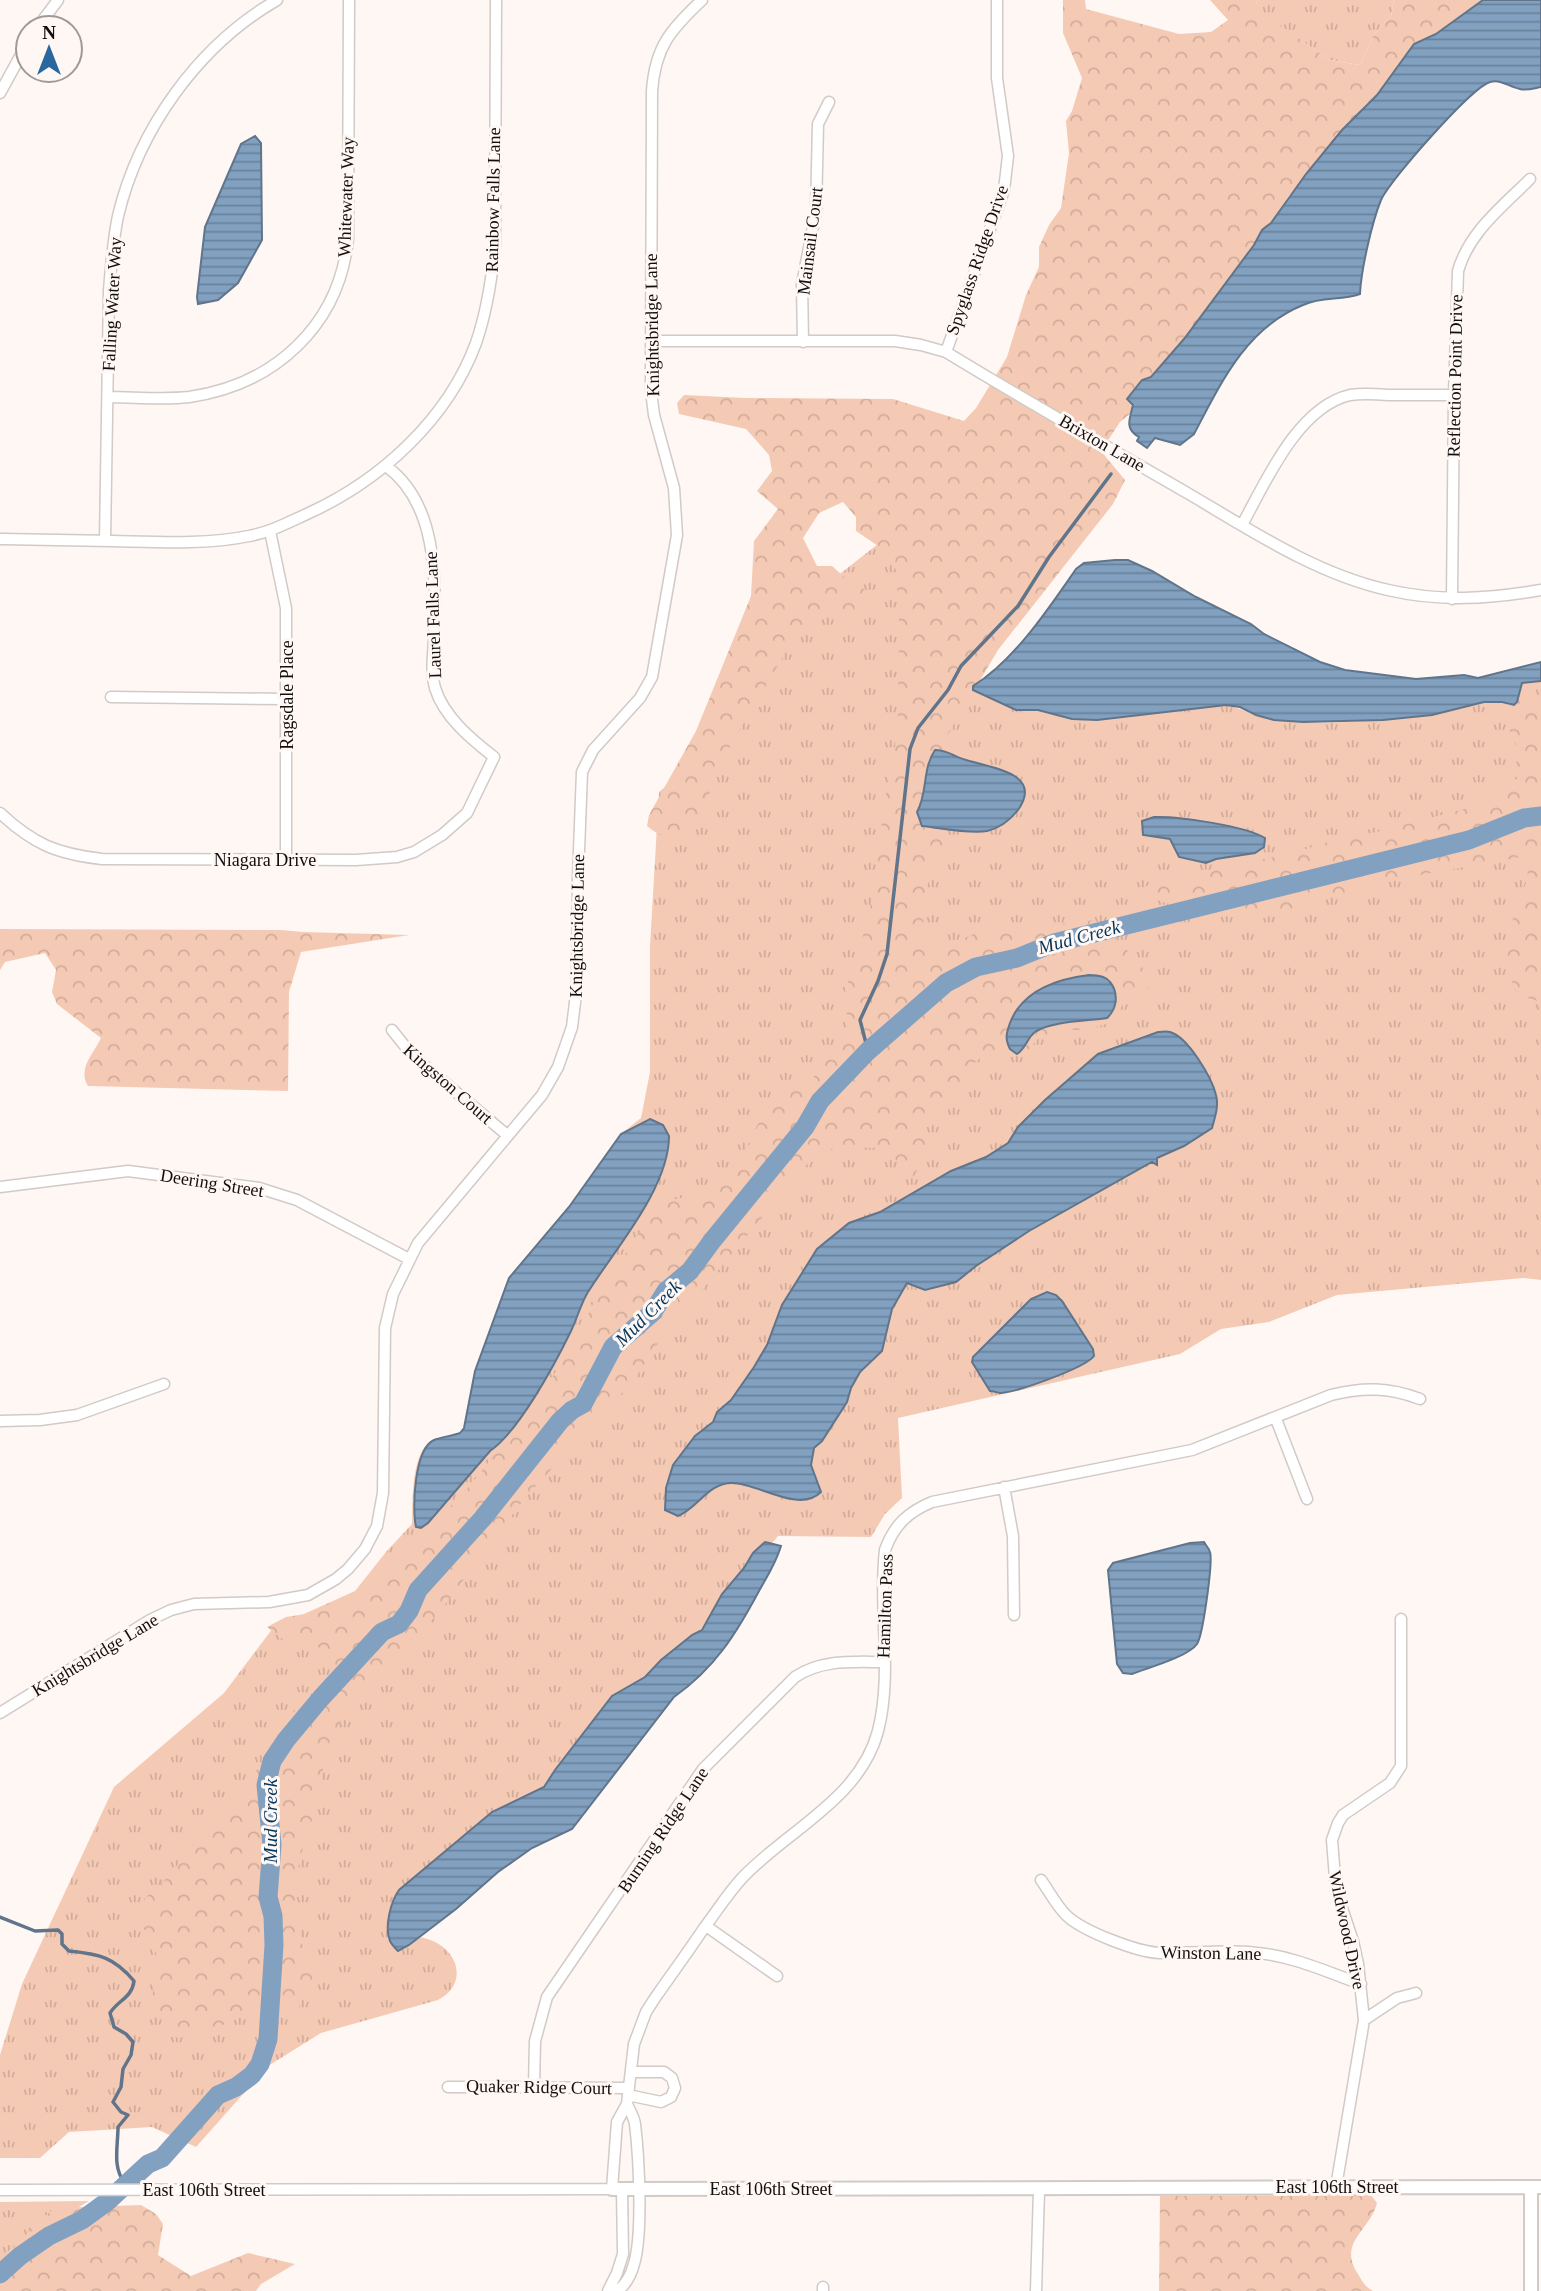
<svg xmlns="http://www.w3.org/2000/svg" width="1541" height="2291" font-family="'Times New Roman',serif">
<style>
.grass{fill:url(#grass-tufts)}
.forest{fill:url(#forest-crowns)}
.water{fill:url(#water-rules);stroke:#60758b;stroke-width:2}
.lines{fill:none;stroke-linecap:round;stroke-linejoin:round}
.stream{stroke:#60758b;stroke-width:3.5}
.river{stroke:#82a1c1;stroke-width:19}
.minor-casing{stroke:#d1cac6;stroke-width:13}
.tertiary-casing{stroke:#d1cac6;stroke-width:16}
.minor{stroke:#fff;stroke-width:10}
.tertiary{stroke:#fff;stroke-width:12}
.labels{text-anchor:middle;dominant-baseline:central;stroke-width:6;stroke-linejoin:round;paint-order:stroke}
.street-label{font-size:18px;fill:#110f0e;stroke:#fef7f4}
.water-label{font-size:19px;font-style:italic;fill:#02355e;stroke:#fef7f4}
</style>
<defs>
<pattern id="grass-tufts" width="24" height="20" patternUnits="userSpaceOnUse" patternTransform="scale(1.75)"><rect width="24" height="20" fill="#f5cab4"/><path d="M3 7l-1-3M5 7V3M7 7l1-3M15 17l-1-3M17 17v-4M19 17l1-3" fill="none" stroke="#d1ac9a"/></pattern>
<pattern id="forest-crowns" width="20" height="18" patternUnits="userSpaceOnUse" patternTransform="scale(1.75)"><rect width="20" height="18" fill="#f5cab4"/><path d="M2 6a3 3 0 1 1 6 0M12 15a3 3 0 1 1 6 0" fill="none" stroke="#d1ac9a"/></pattern>
<pattern id="water-rules" width="6" height="5" patternUnits="userSpaceOnUse" patternTransform="scale(1.75)"><rect width="6" height="5" fill="#82a1c1"/><path d="M0 2.5h6" fill="none" stroke="#69829b"/></pattern>
</defs>
<rect width="100%" height="100%" fill="#fef7f4"/>
<path class="grass" d="M1256,0H1394L1391,16L1374,34L1360,65L1329,60L1257,9Z
M892,533L973,690L991,699L1016,710H1038L1072,719L1097,720L1226,705C1238,707 1246,712 1257,716C1299,728 1375,721 1419,716C1444,713 1485,694 1509,705L1522,683L1541,681V1280L1523,1278L1337,1295L1269,1322L1221,1329L1180,1354L898,1418L902,1498L885,1514L871,1537L778,1536L541,1821L406,1935C415,1937 425,1937 433,1941C460,1953 467,1985 438,2000L321,2033L268,2066L196,2147L152,2127L69,2132L40,2158H0V2055L22,1984L114,1787L224,1693L273,1628L355,1591L386,1552L412,1524C413,1503 410,1451 433,1440C441,1437 452,1436 460,1433L464,1428L475,1371L509,1278L569,1207L621,1134L641,1118L650,1072V946L659,792L703,755L804,602Z
M89,2201L42,2229L0,2261V2202Z"/>
<path class="forest" d="M1063,0H1085L1086,9L1179,34L1211,32L1228,20L1210,0H1256L1258,9L1329,60L1360,65L1374,34L1391,16L1394,0H1483L1436,34L1414,44L1377,95L1365,105L1288,197L1271,223L1262,230L1254,245L1184,339L1151,377L1142,380L1127,399L1133,404L1131,413L1120,422L1101,451L1125,480L1113,504L998,650L944,741L942,787L945,844L932,864L924,902L923,929L928,945L958,941L992,926L1049,925L1095,920L1119,941L1148,974V995L1125,1001L1112,1022L1086,1030H1057L1038,1039L1022,1057L992,1052L967,1066C957,1096 956,1111 925,1123V1158L912,1179L886,1148L835,1147L809,1162L663,1336L634,1380L525,1498L437,1615L360,1690L344,1715L327,1747L316,1807L301,1854L295,1884V1919L306,1957L316,1978L305,1985L298,2011L291,2014L242,2017L201,2034L177,2038L153,2004V1980L157,1955L143,1927L144,1899L169,1876L214,1816L233,1803L265,1758L288,1716L335,1671L331,1650L284,1640L267,1627L286,1617L349,1607L388,1573L404,1552L463,1494L540,1398L582,1327L604,1281L627,1252L654,1210L668,1201L711,1191L744,1153L773,1093L807,1086L848,1030L845,990L858,955L870,909L886,794L895,747L898,714L899,616L896,570L884,550L856,531V517L843,502L819,513L803,538L817,566H832L853,585L869,591L868,603L855,611L823,616L794,638L725,755L697,824C677,833 666,843 647,826L649,815L696,731L751,596L754,541L778,509L757,491L772,471L769,455L746,429L679,414L677,403L684,395L745,398L893,399L964,421L976,408L1007,357L1026,295L1039,267V247L1049,225L1061,208L1069,153L1066,121L1072,111L1082,78L1063,33Z
M1521,689L1534,693L1541,698V1002L1518,995L1503,962L1511,942L1512,921L1528,877L1526,856L1409,877L1323,899L1261,919L1198,914L1137,893L1146,886L1300,851L1334,840L1381,831L1475,806L1503,784L1517,779L1516,744L1505,720L1509,705H1514Z
M0,929L281,930L303,932L409,935L301,952L289,992L288,1091L88,1086C77,1069 94,1053 101,1038L57,1004L52,992L56,970L45,953L5,962L0,970Z
M1371,2195L1377,2203C1370,2231 1337,2242 1358,2274C1363,2282 1364,2286 1373,2291H1159L1160,2196Z
M141,2205L156,2214L163,2224L158,2255L191,2276L248,2253L295,2264L261,2284L256,2291H0V2259L54,2208Z"/>
<path class="water" d="M1483,0H1541V87C1535,88 1526,91 1520,89C1509,87 1502,79 1490,82C1471,88 1390,180 1381,200C1372,222 1361,270 1360,294C1341,301 1323,296 1303,305C1246,328 1221,383 1194,434L1180,445L1155,438L1147,448L1137,441L1139,437C1124,429 1130,418 1133,405L1127,399L1142,380L1151,377L1184,339L1254,245L1262,230L1271,223L1306,174L1342,130L1377,95L1414,44L1436,34Z
M255,136L261,143L262,240L238,283L218,300L198,304L197,297L205,227L241,144Z
M1115,560H1128L1152,571L1196,597L1251,624L1264,634L1320,662L1345,670L1416,679L1464,675L1478,678L1541,662V681L1522,683L1517,702L1514,705L1502,702H1484L1432,715L1383,720L1303,722L1274,720L1256,715L1240,707L1226,705L1097,720L1072,719L1038,710H1016L973,690V686C1014,661 1049,608 1076,569L1084,563Z
M935,750C948,750 954,757 966,760C991,768 1044,773 1018,810C1010,820 1001,828 987,831C969,834 941,828 922,826L917,812C928,793 922,769 935,750Z
M1154,817C1178,816 1245,826 1265,838L1264,847L1255,853L1216,859L1206,863L1179,857L1170,839L1143,835L1142,821Z
M1089,975C1097,975 1106,976 1110,982C1119,993 1117,1009 1107,1018C1089,1021 1050,1021 1035,1032C1027,1038 1026,1048 1017,1054L1010,1049C1005,1039 1006,1034 1010,1023C1022,991 1057,979 1089,975Z
M1158,1032C1162,1032 1166,1031 1170,1032C1188,1037 1212,1078 1216,1095C1219,1106 1215,1117 1212,1128L1184,1146L1157,1158V1165L1152,1162L1029,1231L976,1266L956,1282L925,1290L907,1283L892,1309L882,1351L860,1372L851,1388L847,1402L822,1441L814,1448L811,1465L821,1492C799,1514 758,1483 732,1483C708,1483 698,1508 678,1516L665,1510L666,1488L673,1465L695,1436L713,1422L717,1412L731,1400L754,1367L767,1345L782,1305L817,1249L849,1223L880,1212L951,1171L986,1157L1008,1143L1018,1127L1045,1100L1098,1054Z
M650,1119L663,1125L669,1136C669,1188 615,1249 588,1292C581,1303 577,1319 571,1331C555,1364 519,1431 490,1451L428,1523L421,1528L416,1527C412,1509 414,1449 434,1440C441,1437 452,1436 460,1433L464,1428L475,1371L509,1278L569,1207L621,1134Z
M1047,1292L1056,1295L1062,1301L1093,1349L1094,1356C1085,1368 1017,1392 1001,1393C998,1393 994,1391 990,1391L972,1362L973,1357L1031,1299Z
M765,1542L781,1546C776,1563 768,1575 759,1591C736,1634 715,1668 674,1697L572,1829L532,1848L498,1872L456,1909L409,1945L398,1951C395,1948 392,1945 390,1941C384,1927 391,1901 399,1890L492,1812L544,1787L555,1770L612,1696L645,1677L661,1660L692,1635L702,1630L722,1594L744,1568L753,1553Z
M1204,1542C1206,1546 1209,1548 1210,1552C1213,1562 1203,1635 1197,1644C1188,1657 1147,1668 1132,1674L1123,1673L1117,1664L1108,1570L1113,1563L1190,1543Z"/>
<g class="lines">
<path class="stream" d="M868,1051L860,1020L878,981L887,954L910,749L918,728L948,690L961,666L1018,606L1049,557L1111,474
M0,1917L35,1931L58,1930L62,1934V1944L69,1951C99,1954 114,1957 134,1981C132,1998 118,2000 110,2013L114,2027L126,2034L133,2042L131,2055L123,2069L121,2087L113,2102L121,2112L128,2115L118,2127C118,2146 112,2168 125,2183"/>
<path class="river" d="M0,2274L20,2256L49,2236L82,2220L108,2201L148,2164L162,2158L218,2095L236,2087L252,2075L260,2064L268,2039L274,1945L273,1916L268,1897L272,1845L266,1785L272,1761L286,1740L321,1698L382,1632L399,1624L409,1611L418,1590L483,1518L560,1421L572,1410L583,1404L613,1347L653,1312L666,1291L690,1271L712,1241L805,1127L820,1101L868,1051L946,983L976,967L1017,958L1054,943L1469,840L1524,818L1541,816"/>
<defs>
<path id="minor" d="M37,28L58,0
M0,93L28,42
M651,341H895L921,345L946,352C1026,401 1108,447 1189,494C1252,531 1316,574 1388,590C1440,602 1489,599 1541,590
M803,342L802,284L816,211L818,124L829,102
M946,352L1004,190L1008,156L997,78V0
M108,397C134,397 163,400 189,397C274,385 339,326 348,239L349,0
M1242,525C1266,481 1298,407 1350,395C1363,393 1376,394 1388,395C1410,395 1432,395 1454,395
M270,531L286,608V860
M0,539C37,540 74,540 112,541C157,542 205,545 249,536C271,532 289,522 309,513C381,480 448,419 476,343C487,311 492,278 495,244L496,0
M105,541L109,291C111,265 113,240 118,216C139,128 199,45 277,0
M1452,599L1454,395L1458,271C1469,232 1503,206 1530,179
M111,697L287,699
M0,813C33,844 57,854 102,859L356,860L397,857L414,852L442,835L467,813L494,757C471,739 444,717 435,688C430,670 434,653 434,635C436,577 437,503 386,466
M392,1030L412,1055L507,1135
M0,1187L128,1171L259,1188L297,1200L409,1259
M1276,1419L1307,1499
M0,1421L40,1420L77,1415L164,1384
M1004,1487L1013,1536L1014,1615
M0,1713L150,1620L171,1610L194,1604L269,1602L308,1595L336,1579L348,1569L365,1549L377,1526L383,1493L385,1328L393,1294L418,1243L542,1095L558,1067L572,1027L577,986L578,877L582,772L593,750L640,698L652,677L677,535L674,488L654,415L651,391L652,91C655,47 671,29 702,0
M1041,1880C1049,1891 1056,1905 1066,1915C1082,1931 1137,1952 1160,1953C1192,1954 1225,1949 1257,1953C1293,1956 1327,1972 1361,1984
M706,1926L777,1976
M1364,2020L1397,1998L1416,1993
M534,2086L535,2041L547,1997L703,1769L795,1677C822,1659 852,1662 883,1662
M448,2087L629,2088
M628,2095L661,2102L671,2097L675,2088L672,2078L664,2072H631
M1336,2187L1364,2020L1358,1964L1353,1941L1336,1890L1332,1840L1338,1823L1343,1815L1390,1783L1401,1766V1619
M0,2190L612,2189L617,2122L627,2104L634,2044L646,2012L655,1998C671,1975 688,1952 704,1928C717,1911 728,1893 743,1877C788,1830 860,1799 878,1731C893,1673 878,1608 885,1550C894,1525 908,1512 932,1502L1192,1450L1331,1395C1363,1387 1389,1387 1420,1399
M608,2291L617,2273L623,2254L622,2189
M617,2291C626,2285 631,2275 634,2264C643,2234 639,2157 635,2124C634,2117 630,2111 627,2104
M823,2291V2287
M1036,2291L1039,2190"/>
<path id="tertiary" d="M1531,2187V2291
M612,2189L1541,2187"/>
</defs>
<use href="#minor" class="minor-casing"/>
<use href="#tertiary" class="tertiary-casing"/>
<use href="#minor" class="minor"/>
<use href="#tertiary" class="tertiary"/>
</g>
<g class="labels">
<g class="street-label">
<text transform="translate(346 197) rotate(-88)">Whitewater Way</text>
<text transform="translate(493 200) rotate(-89)">Rainbow Falls Lane</text>
<text transform="translate(810 241) rotate(-83)">Mainsail Court</text>
<text transform="translate(977 260) rotate(-71)">Spyglass Ridge Drive</text>
<text transform="translate(112 304) rotate(-87)">Falling Water Way</text>
<text transform="translate(652 325) rotate(-91)">Knightsbridge Lane</text>
<text transform="translate(1455 376) rotate(-89)">Reflection Point Drive</text>
<text transform="translate(1102 443) rotate(30)">Brixton Lane</text>
<text transform="translate(433 615) rotate(-92)">Laurel Falls Lane</text>
<text transform="translate(287 695) rotate(-90)">Ragsdale Place</text>
<text x="265" y="860">Niagara Drive</text>
<text transform="translate(577 926) rotate(-89)">Knightsbridge Lane</text>
<text transform="translate(448 1084) rotate(41)">Kingston Court</text>
<text transform="translate(212 1183) rotate(9)">Deering Street</text>
<text transform="translate(885 1606) rotate(-88)">Hamilton Pass</text>
<text transform="translate(95 1655) rotate(-31)">Knightsbridge Lane</text>
<text transform="translate(663 1830) rotate(-56)">Burning Ridge Lane</text>
<text transform="translate(1347 1930) rotate(78)">Wildwood Drive</text>
<text transform="translate(1211 1953) rotate(1)">Winston Lane</text>
<text transform="translate(539 2087) rotate(1)">Quaker Ridge Court</text>
<text x="1337" y="2187">East 106th Street</text>
<text x="771" y="2189">East 106th Street</text>
<text x="204" y="2190">East 106th Street</text>
</g>
<g class="water-label">
<text transform="translate(1079 937) rotate(-15)">Mud Creek</text>
<text transform="translate(648 1313) rotate(-45)">Mud Creek</text>
<text transform="translate(270 1821) rotate(-90)">Mud Creek</text>
</g>
</g>
<g transform="translate(49 49)"><circle r="33" fill="#fef7f4" stroke="#9f9a98" stroke-width="2"/>
<path d="M0-5L12 26L0 18L-12 26Z" fill="#2b679f"/>
<text y="-10" font-size="19" font-weight="bold" text-anchor="middle" fill="#110f0e">N</text>
</g>
</svg>
